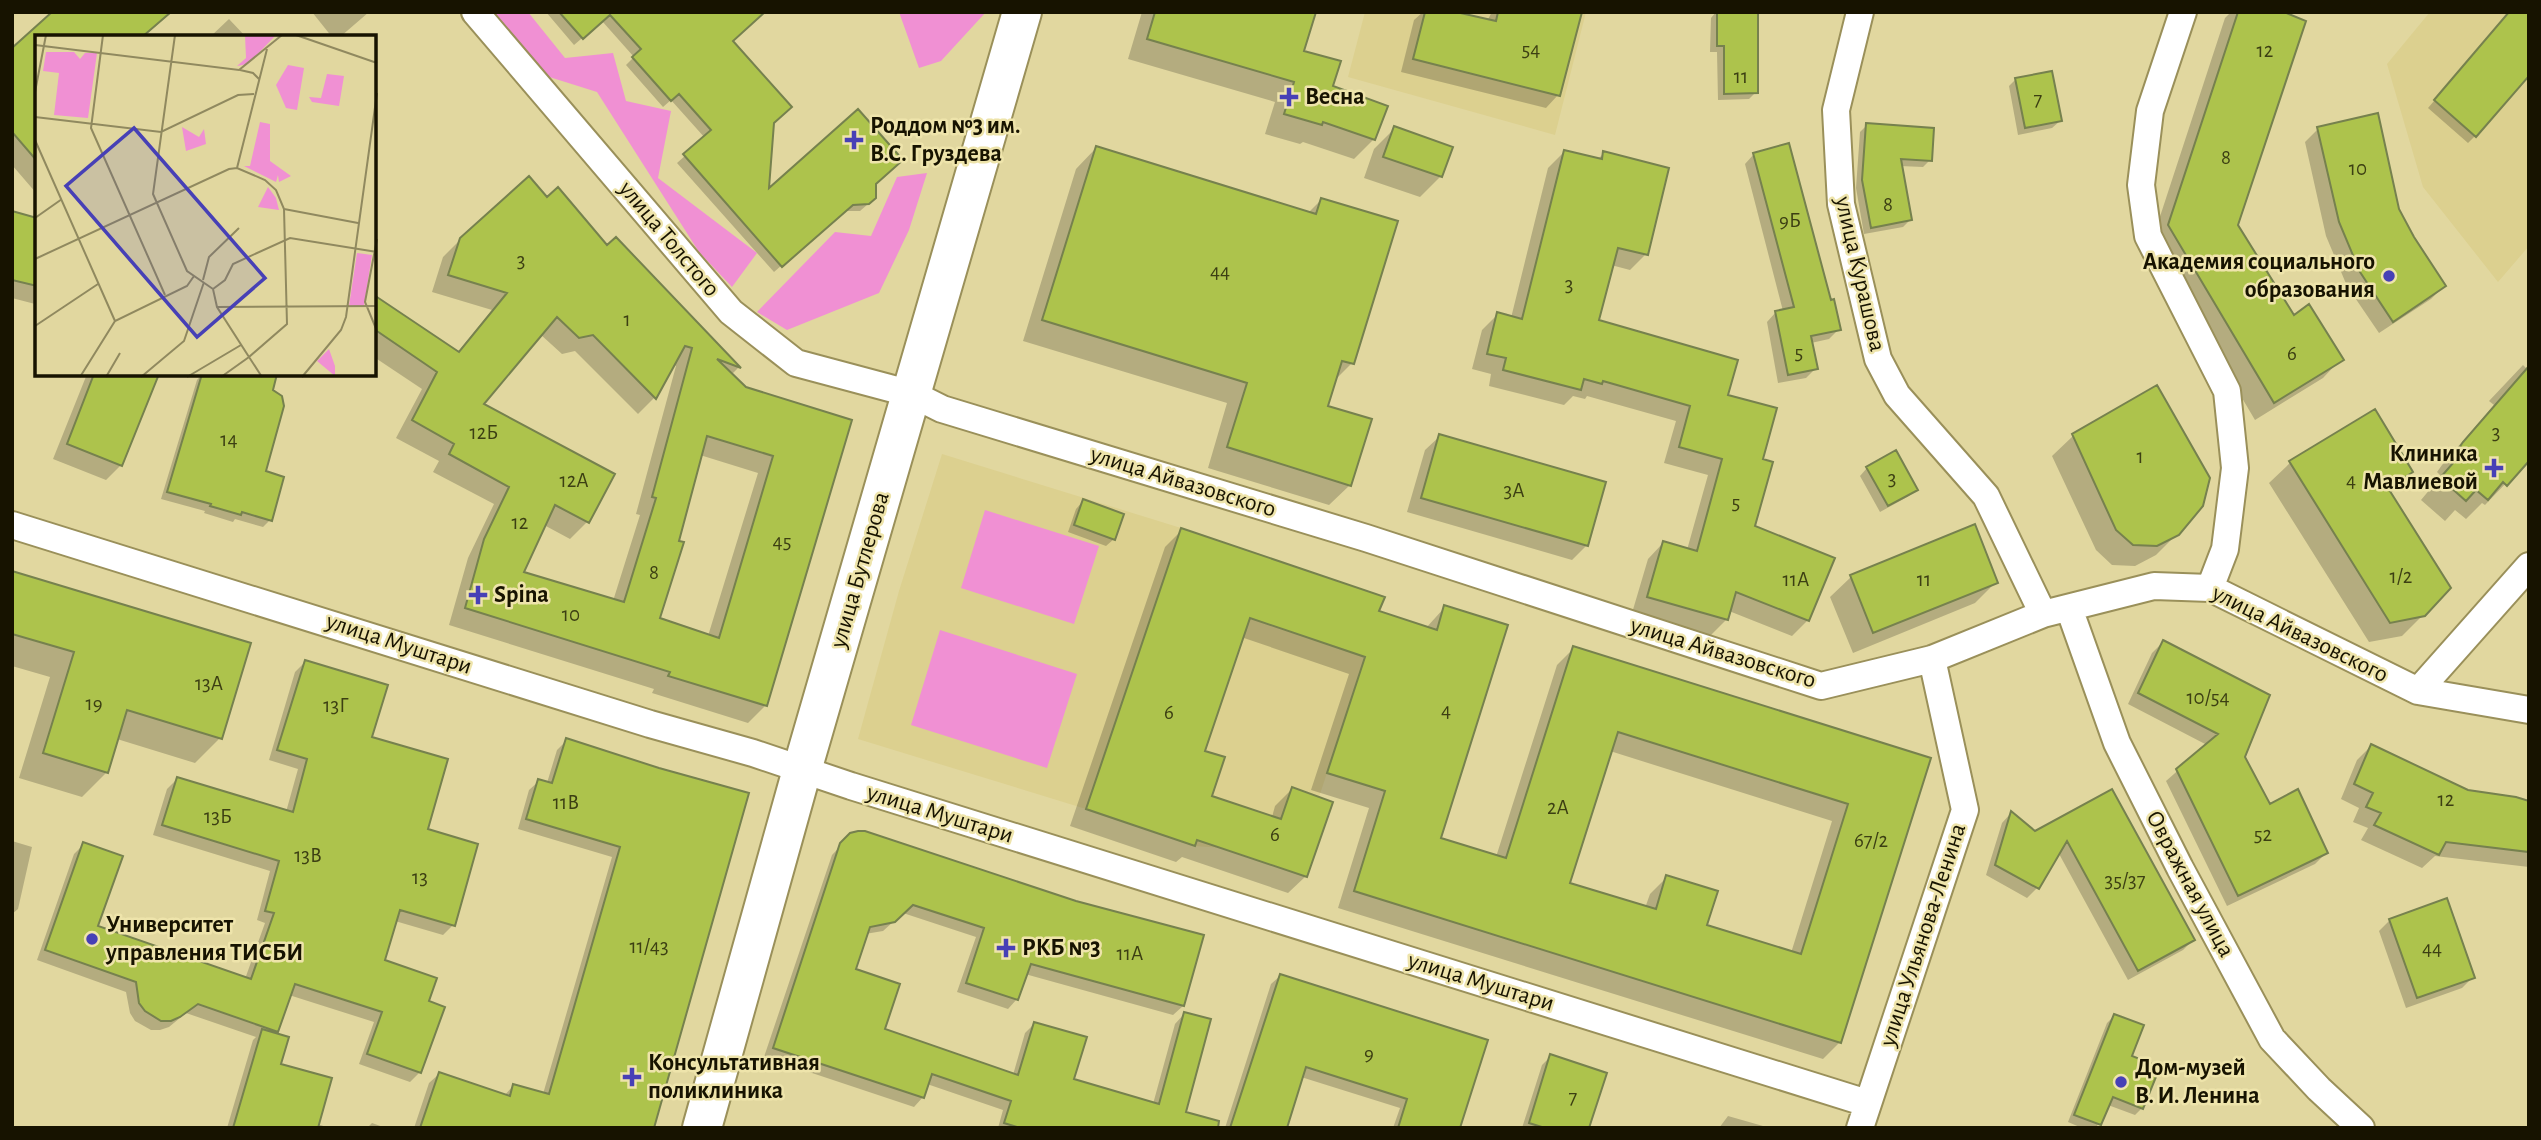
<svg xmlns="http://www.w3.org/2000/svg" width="2541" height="1140" font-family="'Alegreya Sans',sans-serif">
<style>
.built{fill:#dcd08f}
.green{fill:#f090d3}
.shadow{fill:#0003;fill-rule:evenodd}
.building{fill:#adc34c;stroke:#76814e;stroke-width:2;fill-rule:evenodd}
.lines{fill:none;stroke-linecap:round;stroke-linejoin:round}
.minor-casing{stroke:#9a905a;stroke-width:30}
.secondary-casing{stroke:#9a905a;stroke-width:42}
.minor{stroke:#fff;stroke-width:26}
.secondary{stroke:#fff;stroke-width:38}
.poi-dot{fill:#4740b6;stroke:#eee4ab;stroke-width:2.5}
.labels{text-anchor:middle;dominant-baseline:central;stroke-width:5;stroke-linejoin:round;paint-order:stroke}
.number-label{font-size:21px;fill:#3c3f13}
.poi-label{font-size:24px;font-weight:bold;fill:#171300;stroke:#eee4ab;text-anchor:start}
.street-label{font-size:24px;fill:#171300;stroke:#eee4ab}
.inset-road{fill:none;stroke:#90895f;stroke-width:2}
.view{fill:#4740b6;fill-opacity:0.15;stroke:#4740b6;stroke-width:3.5}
.inset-edge{fill:none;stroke:#171300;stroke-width:3.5}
</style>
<rect width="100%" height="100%" fill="#e1d79f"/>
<path class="built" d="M1365,12H1586L1555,135L1348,77Z
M2430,12H2529V246L2498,282L2423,187L2387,64Z
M942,454L1181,528L1385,597L1319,797L1292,788L1281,819L1239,805L1223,848L1195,846L1086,809L858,739L899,591Z"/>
<path class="green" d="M493,12H528L565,58L613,53L626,101L671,111L658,178L757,253L732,287L699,252L597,92L543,75Z
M899,12H986L941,61L919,68Z
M927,173L909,230L879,293L787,330L757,312L835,232L871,236L897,177Z
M985,510L1099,546L1074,624L961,588Z
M940,630L1077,674L1047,768L911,725Z"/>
<path class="shadow" d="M55,12H172L143,37H37V194L12,165V50Z
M312,12H369L340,37H332Z
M546,12H763L731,41L772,124L766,192L874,184L875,198L860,211H844L774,272L677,163L705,138L671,100L663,107L626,65L634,57L602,21L574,45Z
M1142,12H1314L1302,52L1374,139L1354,159L1303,142L1300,144L1265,134L1275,102L1128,59Z
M1423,12H1448L1487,21L1492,12H1580L1558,95L1546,108L1401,72L1414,20Z
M1716,12H1757L1756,92L1749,99L1718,100L1717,52H1710L1711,18Z
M2231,12H2279L2236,226L2293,317L2341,359L2323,378L2255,420L2151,244L2225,18Z
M2510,12L2475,136L2468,143L2428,108Z
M229,19L246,37H210Z
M2016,79L2060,121L2052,128L2018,135L2009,86Z
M1867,125L1930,160L1923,167L1900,166L1910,220L1903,227L1864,234L1856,188L1860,132Z
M1395,128L1450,148L1440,177L1420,197L1364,178L1374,149Z
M2318,129L2398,209L2412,237L2444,286L2431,299L2379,333L2347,286L2326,236L2305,142Z
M1096,148L1308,213L1321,200L1352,363L1333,382L1325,407L1350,485L1329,505L1208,468L1227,403L1023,341L1076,169Z
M1564,152L1597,160L1604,153L1646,254L1630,270L1611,265L1597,322L1726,396L1761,461L1752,527L1808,620L1792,636L1729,611L1727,619L1711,635L1632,613L1648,559L1663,543L1687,550L1708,475L1664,463L1676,421L1587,396L1585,399L1573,396L1564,405L1489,386L1491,374L1472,369L1482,330L1498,314L1511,318L1548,168Z
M1754,154L1839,329L1829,339L1811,343L1816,368L1806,378L1778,383L1767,322L1776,312L1783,311L1745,164Z
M547,199L607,248L616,239L738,368L731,375L745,388L850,421L765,706L748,723L652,693L654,689L449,625L468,558L494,504L433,472L439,461L396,438L422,389L374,357V309L457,353L492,310L432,292L443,257L461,239ZM540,334L562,354L575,351L638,414L655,397L673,364L676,366L636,514L640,515L613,601L521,573L544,525L570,539L587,522L613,475L481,404ZM700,455L758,473L708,636L658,619Z
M12,213L37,220L35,304L12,298Z
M2523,365L2527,369L2529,366V459L2485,505L2482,503L2466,519L2455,510L2445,521L2421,500L2441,476L2437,472L2442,465L2494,405L2489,401Z
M87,374H157L121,465L106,480L53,459Z
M202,374L263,473L270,520L263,527L235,519L233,522L204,513L205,511L161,499L197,380Z
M2157,387L2178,533L2156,555L2135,566L2112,565L2096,550L2052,456L2073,436Z
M2374,411L2411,472L2390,494L2423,615L2402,636L2369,642L2269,483L2290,463Z
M1440,436L1587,545L1572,560L1407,512L1425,450Z
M1867,468L1916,489L1909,496L1880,512L1860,476Z
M1083,501L1114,539L1106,546L1068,532L1076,509Z
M1182,530L1377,612L1426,628L1445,607L1439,839L1496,857L1557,665L1574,648L1929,759L1840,1042L1823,1059L1338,908L1369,808L1311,790L1349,674L1241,637L1203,752L1210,797L1272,817L1275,806L1292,789L1306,876L1288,893L1182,857L1176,862L1070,826L1165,547ZM1610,751L1832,821L1791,953L1705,926L1667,877L1650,894L1645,908L1568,884Z
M12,573L220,738L195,763L117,739L107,772L82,797L19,778L50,677L12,666Z
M1851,577L1996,582L1975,603L1853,653L1830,597Z
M2163,642L2243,757L2269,806L2326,853L2315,864L2227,906L2166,781L2207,745L2128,704L2152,653Z
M305,662L370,738L426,831L453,925L443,935L395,921L383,961L427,1002L420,1072L410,1082L359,1064L374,1022L289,995L273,1034L279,1065L317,1124L330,1128H227L253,1040L256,1037L186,1013L169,1027L160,1030H151L135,1021L130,1013L126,992L37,960L74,854L84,844L96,927L245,979L265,923L257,920L270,871L153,835L167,789L177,779L286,812L298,769L269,760L295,672Z
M567,740L659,770L652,1128H414L429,1083L439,1074L504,1096L513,1086L543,1094L612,857L518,829L529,790L539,781L547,783L557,750Z
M2371,746L2468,792L2529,803V867L2435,856L2422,868L2361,840L2368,828L2353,822L2359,808L2341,799L2357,760Z
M2111,792L2193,940L2183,950L2128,980L2058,852L2037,888L2027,898L1986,875L2002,823L2011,813L2035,833Z
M851,835L1183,1006L1173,1015L1025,974L1017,999L1008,1009L957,992L976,937L903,913L883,931L865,934L853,970L882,1030L1013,1075L1025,1033L1034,1024L1072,1080L1153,1104L1175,1024L1184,1014L1180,1128H998L1003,1110L927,1084L923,1097L914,1107L764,1057L832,855Z
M12,841L32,847L18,909L12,914Z
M2390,920L2473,977L2462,988L2406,1008L2379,931Z
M1280,976L1458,1128H1393L1400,1108L1301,1077L1285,1128H1225L1271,984Z
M2114,1016L2130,1057L2142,1108L2135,1115L2108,1105L2096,1128H2082L2068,1122L2107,1023Z
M1551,1056L1587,1128H1522L1542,1065Z
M1728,1116L1770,1128H1719Z
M372,1123L386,1128H367Z"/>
<path class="building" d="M52,12H171L142,37H37V161L12,132V48Z
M559,12H765L733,41L792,107L774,123L769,188L858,109L903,160L876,184V198L869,204L853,205L782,267L683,154L711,130L679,94L671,101L632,57L641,49L610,15L583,39Z
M1155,12H1316L1304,51L1341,61L1333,86L1388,106L1375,140L1323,122L1322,125L1284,114L1294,82L1147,39Z
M1425,12H1456L1496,21L1498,12H1582L1560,96L1413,59Z
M1717,12H1758V93L1724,94V46H1717Z
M2238,12H2284L2306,21L2238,225L2294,315L2309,304L2344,360L2274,403L2168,225Z
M2509,12H2529V76L2476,137L2434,100Z
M2052,71L2062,121L2025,128L2015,78Z
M2378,113L2399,209L2414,237L2446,286L2393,322L2360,272L2339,222L2317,127Z
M1866,123L1934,128L1932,161L1901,159L1912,220L1871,228L1862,180Z
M1394,126L1453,147L1442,177L1383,157Z
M1789,143L1831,300L1834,299L1841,330L1811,336L1818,369L1788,375L1775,311L1794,307L1753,153Z
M1096,146L1316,214L1321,198L1398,221L1354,364L1342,361L1328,406L1372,419L1351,486L1227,447L1247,383L1042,320Z
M1564,150L1602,159L1603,151L1669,168L1648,255L1618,248L1599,320L1738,360L1728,395L1777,408L1763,459L1773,462L1755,526L1835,558L1809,621L1736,592L1728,620L1647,597L1663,541L1697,551L1722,459L1679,447L1690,406L1603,381L1602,384L1584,379L1581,390L1503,370L1506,358L1487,354L1497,312L1522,319Z
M529,176L547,197L558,187L607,245L616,237L741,368L717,359L746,387L852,420L767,706L668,676L670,672L465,608L484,539L509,487L449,454L454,444L412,420L437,372L374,329V295L459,352L507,293L448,275L460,238ZM557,317L579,338L593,335L656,399L685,346L692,348L652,497L656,498L624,602L524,572L555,505L589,523L615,474L484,404ZM707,436L773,456L719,638L660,618L684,542L679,541Z
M12,211L37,218V286L12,280Z
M2529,366V461L2507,486L2503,482L2488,500L2476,490L2466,501L2440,478L2461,454L2457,451L2463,442Z
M94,374H159L122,466L67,444Z
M202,374H277L273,390L282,396L284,406L266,471L284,477L272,521L242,512L241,515L210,506L211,504L167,492Z
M2157,385L2210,478L2203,506L2179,535L2157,546L2133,545L2116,530L2072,434Z
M2375,409L2413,472L2388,488L2451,588L2425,616L2390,623L2289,461Z
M1439,434L1606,482L1588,546L1421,498Z
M1896,450L1918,490L1888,506L1866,467Z
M1083,499L1124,514L1115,540L1074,525Z
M1975,524L1998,583L1873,633L1850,575Z
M1181,528L1385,597L1379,611L1437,630L1444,605L1508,625L1441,838L1506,858L1573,646L1931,758L1841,1043L1354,891L1385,791L1327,773L1365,657L1250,618L1205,751L1225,757L1212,796L1281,819L1292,787L1333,802L1307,877L1197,840L1195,846L1086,809ZM1618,732L1848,804L1801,954L1707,925L1718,891L1666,875L1656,909L1570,883Z
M12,571L251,643L222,739L127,710L108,773L43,753L74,652L12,634Z
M2163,640L2270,695L2245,757L2270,804L2298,789L2328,853L2238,896L2176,769L2218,734L2138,693Z
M305,660L388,685L372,737L448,759L428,829L478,844L455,926L400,910L385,960L437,978L429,1001L445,1007L421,1073L367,1054L382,1012L295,984L278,1032L198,1004L180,1017L171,1021H161L145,1011L139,1003L136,982L45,950L83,842L123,856L98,926L251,979L274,913L265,911L279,861L162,825L177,777L293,812L307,759L277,750Z
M566,738L659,768L749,793L654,1128H420L439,1072L510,1096L513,1084L549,1094L620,847L526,819L538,779L552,783Z
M2371,744L2468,790L2516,797L2529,801V852L2446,842L2439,855L2374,825L2381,813L2366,807L2373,793L2354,784Z
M2112,789L2195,940L2138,971L2067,841L2039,889L1995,865L2011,811L2035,831Z
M858,831H865L1076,901L1204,935L1184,1006L1031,964L1018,1000L966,983L984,928L913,905L895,922L870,927L856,969L900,984L885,1029L1018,1075L1034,1022L1087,1037L1074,1079L1159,1104L1184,1012L1211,1019L1186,1112L1219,1121L1218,1128H1020L1004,1123L1011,1101L932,1074L924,1098L773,1048L840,843L850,833Z
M2447,898L2475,978L2417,998L2389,919Z
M1280,974L1488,1040L1460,1128H1398L1407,1099L1306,1067L1287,1128H1230Z
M2114,1014L2144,1025L2132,1056L2160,1067L2143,1109L2113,1097L2101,1125L2074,1115Z
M262,1029L289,1037L281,1064L332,1078L318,1128H233Z
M1550,1054L1607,1073L1589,1128H1545L1529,1123Z"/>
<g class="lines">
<defs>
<path id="minor" d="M475,12L731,312L796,363L912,394L942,409L1366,538L1821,686L1932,659L2043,614L2154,586L2210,588L2418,691L2529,710
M1860,12L1836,110L1841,204L1878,359L1897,395L1986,496L2043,614
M2183,12L2150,111L2141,185L2148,236L2227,391L2235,468L2225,549L2210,588
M12,525L650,724L753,753L851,786L1867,1103
M2069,608L2117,743L2180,868L2272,1039L2319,1089L2361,1128
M2418,691L2529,566
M1860,1128L1965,810L1932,659"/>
<path id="secondary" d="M702,1128L802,770L1022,12"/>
</defs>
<use href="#minor" class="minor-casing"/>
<use href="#secondary" class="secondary-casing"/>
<use href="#minor" class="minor"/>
<use href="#secondary" class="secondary"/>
</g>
<g class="poi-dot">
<path d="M1285.5 86.5h7v7h7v7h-7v7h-7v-7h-7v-7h7z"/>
<path d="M850.5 129.5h7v7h7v7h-7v7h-7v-7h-7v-7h7z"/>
<circle cx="2389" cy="276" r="7"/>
<path d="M2490.5 457.5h7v7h7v7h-7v7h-7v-7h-7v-7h7z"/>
<path d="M474.5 584.5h7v7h7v7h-7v7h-7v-7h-7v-7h7z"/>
<circle cx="92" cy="939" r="7"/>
<path d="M1002.5 937.5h7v7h7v7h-7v7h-7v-7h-7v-7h7z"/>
<path d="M628.5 1066.5h7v7h7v7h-7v7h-7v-7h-7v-7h7z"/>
<circle cx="2121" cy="1082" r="7"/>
</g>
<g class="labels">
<g class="number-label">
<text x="1531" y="49">54</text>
<text x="2265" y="50">12</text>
<text x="1741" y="76">11</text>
<text x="2038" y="99">7</text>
<text x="2226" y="157">8</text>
<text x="2358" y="168">10</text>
<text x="1888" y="204">8</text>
<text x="1790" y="220">9Б</text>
<text x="521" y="260">3</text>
<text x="1220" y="271">44</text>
<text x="1569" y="284">3</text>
<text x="627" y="319">1</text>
<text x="1799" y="352">5</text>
<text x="2292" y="353">6</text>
<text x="484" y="432">12Б</text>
<text x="2496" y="432">3</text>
<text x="229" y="439">14</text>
<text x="2140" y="456">1</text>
<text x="1892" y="478">3</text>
<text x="574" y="480">12А</text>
<text x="2351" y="480">4</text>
<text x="1514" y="490">3А</text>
<text x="1736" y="502">5</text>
<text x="520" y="522">12</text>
<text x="782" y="541">45</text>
<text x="654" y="572">8</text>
<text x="2401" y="576">1/2</text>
<text x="1796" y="579">11А</text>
<text x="1924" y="579">11</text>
<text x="571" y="614">10</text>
<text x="209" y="683">13А</text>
<text x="2208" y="697">10/54</text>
<text x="94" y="703">19</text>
<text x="336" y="705">13Г</text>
<text x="1446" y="710">4</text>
<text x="1169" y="712">6</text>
<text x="2446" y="799">12</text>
<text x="566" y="802">11В</text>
<text x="1558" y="807">2А</text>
<text x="218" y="816">13Б</text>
<text x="1275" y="834">6</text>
<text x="2263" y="834">52</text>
<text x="1871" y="840">67/2</text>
<text x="308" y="855">13В</text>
<text x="420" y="877">13</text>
<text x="2125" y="880">35/37</text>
<text x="649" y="946">11/43</text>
<text x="2432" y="948">44</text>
<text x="1130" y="953">11А</text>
<text x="1369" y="1053">9</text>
<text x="1573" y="1097">7</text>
</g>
<g class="poi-label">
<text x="1305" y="97">Весна</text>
<text x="870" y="126">Роддом №3 им.<tspan x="870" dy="28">В.С. Груздева</tspan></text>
<text x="2375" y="262" text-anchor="end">Академия социального<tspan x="2375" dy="28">образования</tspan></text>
<text x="2478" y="454" text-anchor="end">Клиника<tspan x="2478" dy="28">Мавлиевой</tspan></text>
<text x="494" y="595">Spina</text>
<text x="106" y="925">Университет<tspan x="106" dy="28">управления ТИСБИ</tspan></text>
<text x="1022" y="948">РКБ №3</text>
<text x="648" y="1063">Консультативная<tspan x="648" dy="28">поликлиника</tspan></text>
<text x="2135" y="1068">Дом-музей<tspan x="2135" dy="28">В. И. Ленина</tspan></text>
</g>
<g class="street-label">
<text transform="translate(669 239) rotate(50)">улица Толстого</text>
<text transform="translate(1860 274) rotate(77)">улица Курашова</text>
<text transform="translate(1183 482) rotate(17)">улица Айвазовского</text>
<text transform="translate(860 570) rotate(-74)">улица Бутлерова</text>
<text transform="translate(2300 634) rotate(26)">улица Айвазовского</text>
<text transform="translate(399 644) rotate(18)">улица Муштари</text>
<text transform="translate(1723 653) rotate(17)">улица Айвазовского</text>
<text transform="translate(940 814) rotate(17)">улица Муштари</text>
<text transform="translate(2190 884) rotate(62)">Овражная улица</text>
<text transform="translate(1923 935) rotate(-72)">улица Ульянова-Ленина</text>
<text transform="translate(1481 982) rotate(17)">улица Муштари</text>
</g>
</g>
<g transform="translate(35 35)">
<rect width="341" height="341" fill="#e1d79f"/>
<path d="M210,0H241L213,29L202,31L211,23ZM11,17H39L45,24L50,18H62L53,83L19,80L24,38L8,36ZM253,30L269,33L262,75L251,73L241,50ZM292,39L309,41L304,71L277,67L274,62L286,63ZM225,87L235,89V126L256,141L244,147L243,140L241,147L209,131H215ZM147,92L164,102L169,94L171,109L151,116ZM233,152L241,163L244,175L223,172ZM322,218L337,220L329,271H314ZM294,314L300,331V341L282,326Z" fill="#f090d3"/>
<path class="inset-road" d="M68,0L56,93L130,260M140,0L118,159L152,236L178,254L182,272L214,322L186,342M261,0L342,28M0,10L204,35L247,0M205,35L218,38L224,44M0,57L11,0M0,82L126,97L203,60L219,59M0,105L80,286M202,133L232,14M249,174L323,188M0,183L27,164M342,204L330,267L342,296M0,224L194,134L202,133L230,145L241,155L249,174L252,289L214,322L227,342M168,245L174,222L204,193M178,254L190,245L198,229L255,203L342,217M182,272L342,271M0,291L63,249M45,342L80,286L152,251L159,241M71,342L85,318M106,342L149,306L169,247M152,342L206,310M267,342L306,295L311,282L342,58"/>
<path class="view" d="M99,93L230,243L162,302L31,151Z"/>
<rect width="341" height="341" class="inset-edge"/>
</g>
<rect width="2541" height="1140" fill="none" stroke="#171300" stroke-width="28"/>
</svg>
